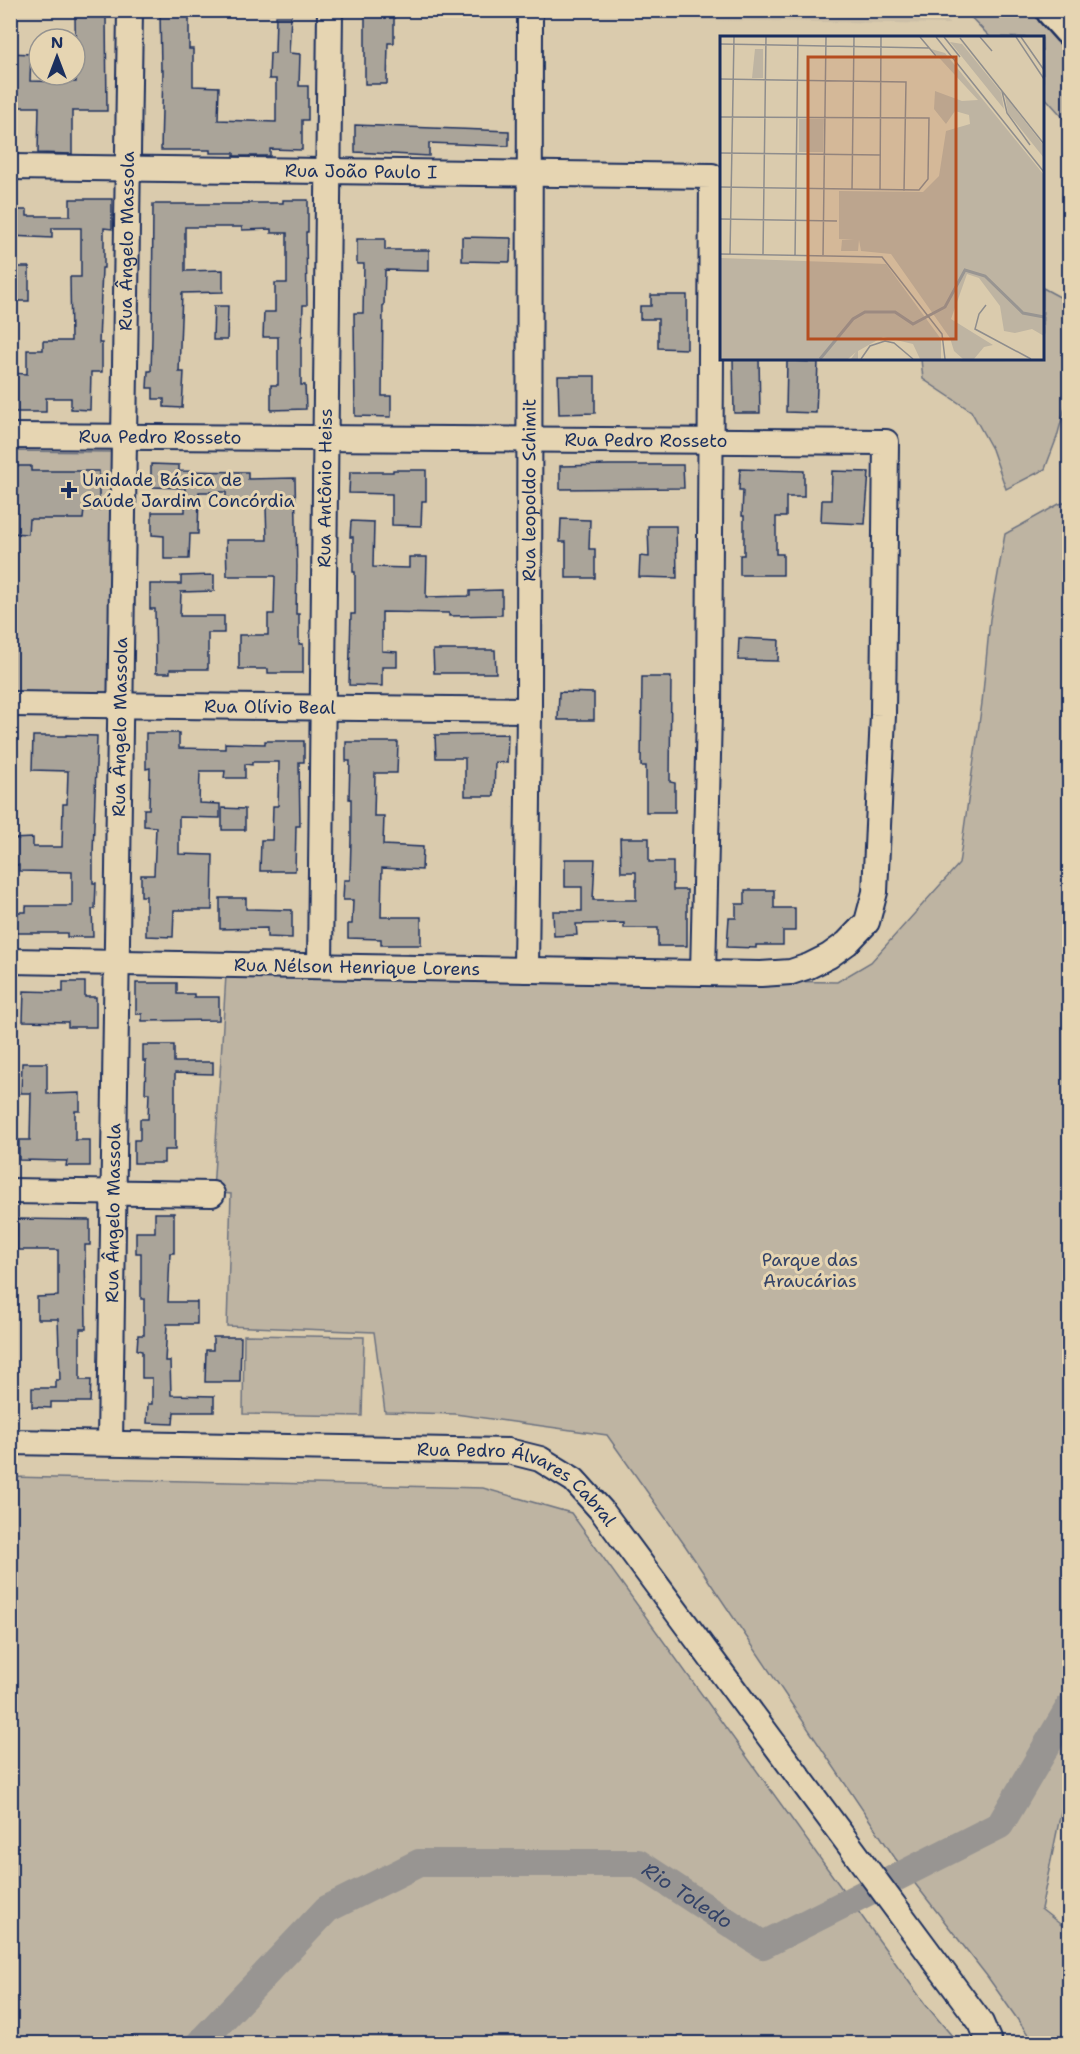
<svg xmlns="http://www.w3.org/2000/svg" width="1080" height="2054" font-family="'Shantell Sans',sans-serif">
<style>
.built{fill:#ccbfa7}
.green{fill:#beb4a2;stroke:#6c7280;stroke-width:1.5}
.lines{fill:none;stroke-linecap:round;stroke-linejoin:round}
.river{stroke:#989592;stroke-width:28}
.building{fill:#aaa499;stroke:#1b2f5e;stroke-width:1.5}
.minor-casing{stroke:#1b2f5e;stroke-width:28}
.highway-casing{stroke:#1b2f5e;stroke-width:38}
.minor{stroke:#e6d5b2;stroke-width:24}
.highway{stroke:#e6d5b2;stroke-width:33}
.poi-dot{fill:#1b2f5e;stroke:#e6d5b2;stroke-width:2}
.labels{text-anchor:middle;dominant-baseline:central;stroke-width:6;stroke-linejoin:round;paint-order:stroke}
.street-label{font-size:18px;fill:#1b2f5e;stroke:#e6d5b2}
.poi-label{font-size:18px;fill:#1b2f5e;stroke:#e6d5b2;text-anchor:start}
.park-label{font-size:18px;fill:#334368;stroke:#e6d5b2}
.water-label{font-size:20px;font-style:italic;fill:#344368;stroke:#e6d5b2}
.inset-river{fill:none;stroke:#989592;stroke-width:3}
.inset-road{fill:none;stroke:#8e8d8d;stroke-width:1.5}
.view{fill:#b54e20;fill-opacity:0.15;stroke:#b54e20;stroke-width:3}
.inset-edge{fill:none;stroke:#1b2f5e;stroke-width:3}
</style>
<rect width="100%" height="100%" fill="#dacbad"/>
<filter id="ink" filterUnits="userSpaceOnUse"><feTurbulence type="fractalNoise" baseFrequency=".0167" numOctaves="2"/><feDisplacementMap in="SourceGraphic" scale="12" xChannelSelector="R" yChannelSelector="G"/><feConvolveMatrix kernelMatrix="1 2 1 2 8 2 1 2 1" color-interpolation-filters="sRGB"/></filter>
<g filter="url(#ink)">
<path class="built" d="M938,11L950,24L645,19V11Z"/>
<path class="green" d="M965,11H1041L1069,44V124L1043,95L1042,38L990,37Z
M1043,288L1069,302V393L1057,437L1045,469L1006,489L992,449L971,411L923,379L921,359L1042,358Z
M11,451L114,452L110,694L11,692Z
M1069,502L1070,1783L1064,1797L1041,1909L1069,1931V2043H1034L987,1976L895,1858L684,1544L607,1435L455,1414L385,1412L374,1332L227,1326L231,1194L213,1192L226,975L837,982L871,962L959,864L982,703L990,619L1005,534L1059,504Z
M244,1335L364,1337L362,1416L243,1414Z
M11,1477L483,1488L571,1513L925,2004L958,2043L560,2044L545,2040L538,2044L11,2043Z"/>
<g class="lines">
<path class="river" id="s1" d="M199,2044L327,1909L419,1863H638L763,1945L1000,1825L1070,1706"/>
</g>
<path class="building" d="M160,11H189V49H193V86L219,87L218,120L276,122V79H269L270,53H275L276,16H291L289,53L300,54L299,86H308V120H302V150L270,149V156H234V153H210V150H161L163,70H161Z
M365,12L394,13V43H388L387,84H365Z
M75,16H106L107,111H72V154L38,153L39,107H10V53L31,54L30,81L76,82Z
M355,125L509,131V146L429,143V156L355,152Z
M70,199H112V229L104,228V268H102L99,343H102V372H91L90,410L71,409V398H46V412H12L10,373L27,374V350H43V341H71L70,277H81V228H52V238L10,236V210H27V216H70Z
M283,200H308V232H306L307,305H303L302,337H301V385H305L306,409L271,410V385H278V337H263L264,312H275V283H287V233H271V229L242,230V227H185V271L223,270V292L182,293L179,372H184L182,408L164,407V399H153V388H147L148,371H151L152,338L153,204H242V203H283Z
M462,237L511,238L510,262L462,261Z
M357,239H385V250H429V271L385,270L384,305H383L382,396H391V417L355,416L354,313H363L364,264H357Z
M12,267H29V301H12Z
M651,295H687V349L658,348V319H640V306H651Z
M214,306H228L227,340H213Z
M733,358H759L760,413H734Z
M787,361L818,362L816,413L786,412Z
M558,376H595V413L559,414Z
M151,464L179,465V471L248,472V479L295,478L297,567L296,614H299V644H303V673H268V669H239V635H268V614H274L275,576H227L226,540H267L266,507H226V492H199L198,534H190L189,559H164V536L152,535V512H185V488L151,487Z
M609,465H683L684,488L560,489V466Z
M10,466H31V471H99V510H84L83,519H29L28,534L10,533Z
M740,469L804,471V497H786V517H776V554H783V575H740V555H744V516H742L743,490H739Z
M393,470H426V501H422L421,526L392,525V494L349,493L350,472H393Z
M832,471L869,472L865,524L821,522L822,500H831Z
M561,519L590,520L589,549H595V578H566V542H560Z
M351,521L374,522L373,567L409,568V557H427L426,597L470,596V591L502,590V615L449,616V613L382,612V651L397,652V667H382V686L349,685L351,614H355V572H353V537H350Z
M648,526H676L677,578L639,577L640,556L649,557Z
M214,575V591L181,592L180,616H224V633H208V669H170V673H156L155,609H150V584H181V576Z
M739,638L779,640L778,661L738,660Z
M433,650H495L496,673H434Z
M642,677H671L670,782L675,783V812H646V766H641Z
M559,692L594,693V720H558Z
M146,733H179V748L225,749V743L265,744V741H304V762H299L300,826H296L295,871H260L261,840H272L273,806H278L279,762H252V765L245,764V778H224L225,771H200L199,803L220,804V818L179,817V854L213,855L212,910H174L173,937L146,936V896H141V875H154L156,827L144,826V809H149L150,768L146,769Z
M508,734L507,763L495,762L494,796H465V758H436L435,735Z
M66,735L97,736L93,854V883H96L95,909H92L93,937H67V933H10V912H26V906H72V872L19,871V865H10V839L33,838V847H62L63,804H67L68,771L32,770L33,736H66Z
M346,742H398L397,773H375L374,816H384L383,845L423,847L422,870L382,868L381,917H421V945H381V939L348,938V924H352L353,900H343L344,880H350L351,839V799H349L350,761H346Z
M222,808L245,809V830H222Z
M620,838H649V862H673V890H687V946H658V928H624V923L576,924L577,935L554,936L553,911H582V887H565V859H595L593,900H636V872H621Z
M745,890H774V908H795V931H783V945H756V948L727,947L729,918H736V904H745Z
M220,898H246V909L292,910V938L267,937V928L220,929Z
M63,982H85V997H96V1027H68V1022L23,1021L24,991L63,992Z
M136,983H177V994H194V997H219V1020L142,1021V1014H136Z
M143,1045H174V1062H213V1074L175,1073V1150H164V1163H134V1140H140V1119H148L149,1093H145L146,1061H143Z
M22,1063H47V1094L80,1093V1111H75V1140H90V1166H66L67,1161L19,1160V1140H30L31,1093H21Z
M155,1213H174V1253H170L168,1302H197V1324H167L165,1361H170L171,1395L214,1396V1412H174L173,1424L147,1423L148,1404H152V1378H142V1351L137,1350L138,1335H144V1299H141V1253H136V1232H155Z
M17,1219L90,1220V1245H85L86,1329H80V1380H91L90,1402H51V1408L32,1407V1388H56V1380H60L58,1319H37V1297L58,1296V1250H17Z
M213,1337H241L240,1382H205L206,1350H213Z"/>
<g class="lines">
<defs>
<g id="minor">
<path id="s2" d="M10,167L712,176L709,712L703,973"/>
<path id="s3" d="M10,436L886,442L883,715L875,892L867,922L847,943L829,956L809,966L791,972L761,974L10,961"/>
<path id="s4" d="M10,704L529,710"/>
<path id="s5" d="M320,966L330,10"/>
<path id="s6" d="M526,970L529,710L530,10"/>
<path d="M10,1191L212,1194"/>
<path id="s7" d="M10,1442L508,1451L540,1459L574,1480L602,1511L981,2023L990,2044"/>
<path id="s8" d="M110,1443L130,10"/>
</g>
<path id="highway" d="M1053,10L1070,29"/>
</defs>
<use href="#minor" class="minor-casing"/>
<use href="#highway" class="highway-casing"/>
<use href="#minor" class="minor"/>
<use href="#highway" class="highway"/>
</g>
</g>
<path class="poi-dot" d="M66 481h6v6h6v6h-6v6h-6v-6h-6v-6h6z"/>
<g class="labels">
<g class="street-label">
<text stroke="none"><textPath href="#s2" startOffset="351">Rua João Paulo I</textPath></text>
<text stroke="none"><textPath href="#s8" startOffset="1202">Rua Ângelo Massola</textPath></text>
<text stroke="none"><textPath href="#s3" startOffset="150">Rua Pedro Rosseto</textPath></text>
<text stroke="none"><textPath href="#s3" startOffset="636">Rua Pedro Rosseto</textPath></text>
<text stroke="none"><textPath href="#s5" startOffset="478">Rua Antônio Heiss</textPath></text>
<text stroke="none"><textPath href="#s6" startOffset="480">Rua leopoldo Schimit</textPath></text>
<text stroke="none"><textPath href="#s4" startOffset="260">Rua Olívio Beal</textPath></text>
<text stroke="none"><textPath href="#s8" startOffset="716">Rua Ângelo Massola</textPath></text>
<text transform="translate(357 967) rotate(1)">Rua Nélson Henrique Lorens</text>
<text stroke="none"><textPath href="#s8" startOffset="230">Rua Ângelo Massola</textPath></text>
<text stroke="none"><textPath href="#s7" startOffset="518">Rua Pedro Álvares Cabral</textPath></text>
</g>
<g class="poi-label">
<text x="82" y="480">Unidade Básica de<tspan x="82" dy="21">Saúde Jardim Concórdia</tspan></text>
</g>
<g class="park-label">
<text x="810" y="1260">Parque das<tspan x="810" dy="21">Araucárias</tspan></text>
</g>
<g class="water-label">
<text stroke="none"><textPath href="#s1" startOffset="567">Rio Toledo</textPath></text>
</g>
</g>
<g transform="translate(720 36)">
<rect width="324" height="324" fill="#dacbad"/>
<path d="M230,6L242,8L281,56L284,73ZM35,13H43V42H32ZM211,13L225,17L324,139V300L312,293L295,297L284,295L280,270L259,242L247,238L231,283L273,309L264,311L254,323H243L234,315L230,302L171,218L141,215L139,204L138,215H121L122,204H134L119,203V155L203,156L219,140L226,95L250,88L249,79L235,75L226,88L214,73L215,55L242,65L258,64ZM285,60L324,110V122L288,77ZM79,83H104L103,116H79ZM0,222L166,228L221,303V323H200L193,308L163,301L138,315V323H131L136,316L128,323H0Z" fill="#beb4a2"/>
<path class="inset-river" d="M100,323L133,283L145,276H175L193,288L225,271L245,234L265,240L303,277L324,281"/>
<path class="inset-road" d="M200,1L216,20M216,1L324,136M224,1L240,21M260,1L272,15M296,1L324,43M301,1L324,34M240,2L324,108M0,8L209,12M0,43L186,46L184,155M282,55L287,77L310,109M0,81L209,82L208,143L199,154L0,151M0,117L160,119M132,154L134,1M160,154L161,1M0,183L117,185M0,218L162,221L222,298L225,323M10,218L14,1M43,218L46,1M75,219L78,1M103,219L106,1M266,269L259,278L255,293L311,323M141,323L150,310L165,305L174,307L193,323"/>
<path class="view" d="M88,21H236V303H88Z"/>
<rect width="324" height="324" class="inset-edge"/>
</g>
<rect width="1080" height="2054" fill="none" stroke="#e6d5b2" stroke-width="36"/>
<rect x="18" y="18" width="1044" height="2018" fill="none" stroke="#1b2f5e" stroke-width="2" filter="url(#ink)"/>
<g transform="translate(57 57)"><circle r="28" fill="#e6d5b2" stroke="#959390" stroke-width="1.5"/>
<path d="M0-4.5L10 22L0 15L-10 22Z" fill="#1b2f5e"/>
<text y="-9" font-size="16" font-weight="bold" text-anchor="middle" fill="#1b2f5e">N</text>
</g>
</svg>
